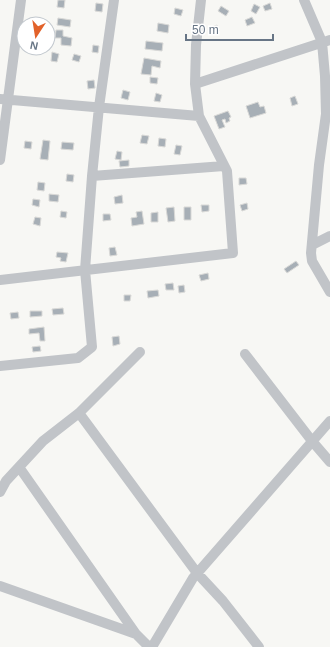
<svg xmlns="http://www.w3.org/2000/svg" width="330" height="647" font-family="Helvetica,sans-serif">
<style>
.building{fill:#a7afb6;stroke:#d9d9d7}
.lines{fill:none;stroke-linecap:round;stroke-linejoin:round}
.street{stroke:#c1c4c8;stroke-width:10}
</style>
<rect width="100%" height="100%" fill="#f7f7f4"/>
<path class="building" d="M58,0H65L64,8L57,7Z
M96,3L103,4L102,12L95,11Z
M270,3L272,9L265,11L263,6Z
M254,4L260,7L256,14L251,11Z
M221,6L229,11L226,16L218,11Z
M175,8L183,10L181,16L174,14Z
M252,17L255,23L247,26L245,20Z
M58,18L71,20L70,27L57,25Z
M158,23L169,25L168,33L157,31Z
M217,25L219,31L213,34L211,28Z
M56,30H63V36L72,38L71,46L61,45V38H55Z
M146,41L163,43L162,51L145,49Z
M93,45L99,46L98,53L92,52Z
M52,52L59,54L57,62L51,61Z
M74,54L81,56L79,62L72,60Z
M144,58L161,61L160,68L152,66L151,75L141,74Z
M150,77L158,78L157,84L150,83Z
M94,80L95,88L88,89L87,81Z
M123,90L130,92L128,100L121,98Z
M156,93L162,95L160,102L154,101Z
M295,96L298,104L292,106L290,98Z
M258,102L260,107L264,106L266,113L250,118L246,106Z
M228,111L231,117L229,118L230,121L226,123L225,119L222,120L225,127L219,129L214,116Z
M142,135L149,136L147,144L140,143Z
M159,138L166,139L165,147L158,146Z
M43,140L50,141L48,160L40,159Z
M25,141L32,142L31,149L24,148Z
M62,142L74,143L73,150L61,149Z
M176,145L182,146L180,155L174,154Z
M117,151L122,152L121,160L115,159Z
M129,160V166L120,167L119,161Z
M67,174L74,175L73,182L66,181Z
M239,178H246L247,184L239,185Z
M38,182L45,183L44,191L37,190Z
M49,194L59,195L58,202L49,201Z
M122,195L123,203L115,204L114,197Z
M33,199L40,200L39,207L32,205Z
M247,203L248,209L242,211L240,205Z
M201,205H209V211L202,212Z
M174,207L175,221L168,222L166,208Z
M184,207H191V220H184Z
M61,211L67,212L66,218L60,217Z
M142,211L144,224L132,226L131,218L137,217L136,212Z
M158,212V222H151V213Z
M103,214H110L111,220L103,221Z
M35,217L41,218L40,226L33,224Z
M115,247L117,255L110,256L109,248Z
M57,252L68,253L66,262L60,261L61,258L56,257Z
M296,261L299,265L287,273L284,269Z
M208,273L209,279L201,281L199,275Z
M173,283L174,290H166L165,284Z
M184,285L185,292L179,293L178,286Z
M158,290L159,296L148,298L147,291Z
M124,295H131L130,301H124Z
M63,308L64,314L53,315L52,309Z
M30,311H42V316L30,317Z
M18,312L19,318L11,319L10,313Z
M44,327L45,341H40L39,333L29,334V329Z
M119,336L120,344L113,346L112,337Z
M40,346L41,351L33,352L32,347Z"/>
<g class="lines">
<path class="street" d="M304,0L322,42L325,76L326,114L319,165L311,253L312,261L330,292
M195,84L330,40
M0,99L199,116
M0,160L21,0
M92,176L224,166
M312,245L330,236
M0,280L233,253L227,171L199,116L195,84L196,45L201,0
M245,354L312,441L330,462
M0,366L78,358L92,347L85,270L92,176L99,107L114,0
M79,413L197,573L223,601L259,647
M19,467L136,634
M0,492L6,481L43,441L79,413L140,352
M0,586L136,634L149,647
M152,647L193,578L330,421"/>
</g>
<g transform="translate(36 36) rotate(192)"><circle r="19" fill="#ffffff" stroke="#c2c8ce"/>
<path d="M0-3L7 15L0 10L-7 15Z" fill="#e2622a"/>
<text y="-6" font-size="11" font-weight="bold" text-anchor="middle" fill="#677585">N</text>
</g>
<path d="M186 34v6h87v-6" fill="none" stroke="#677585" stroke-width="2"/>
<text x="192" y="34" font-size="12" fill="#677585" stroke="#ffffff" stroke-width="3" paint-order="stroke">50 m</text>
</svg>
